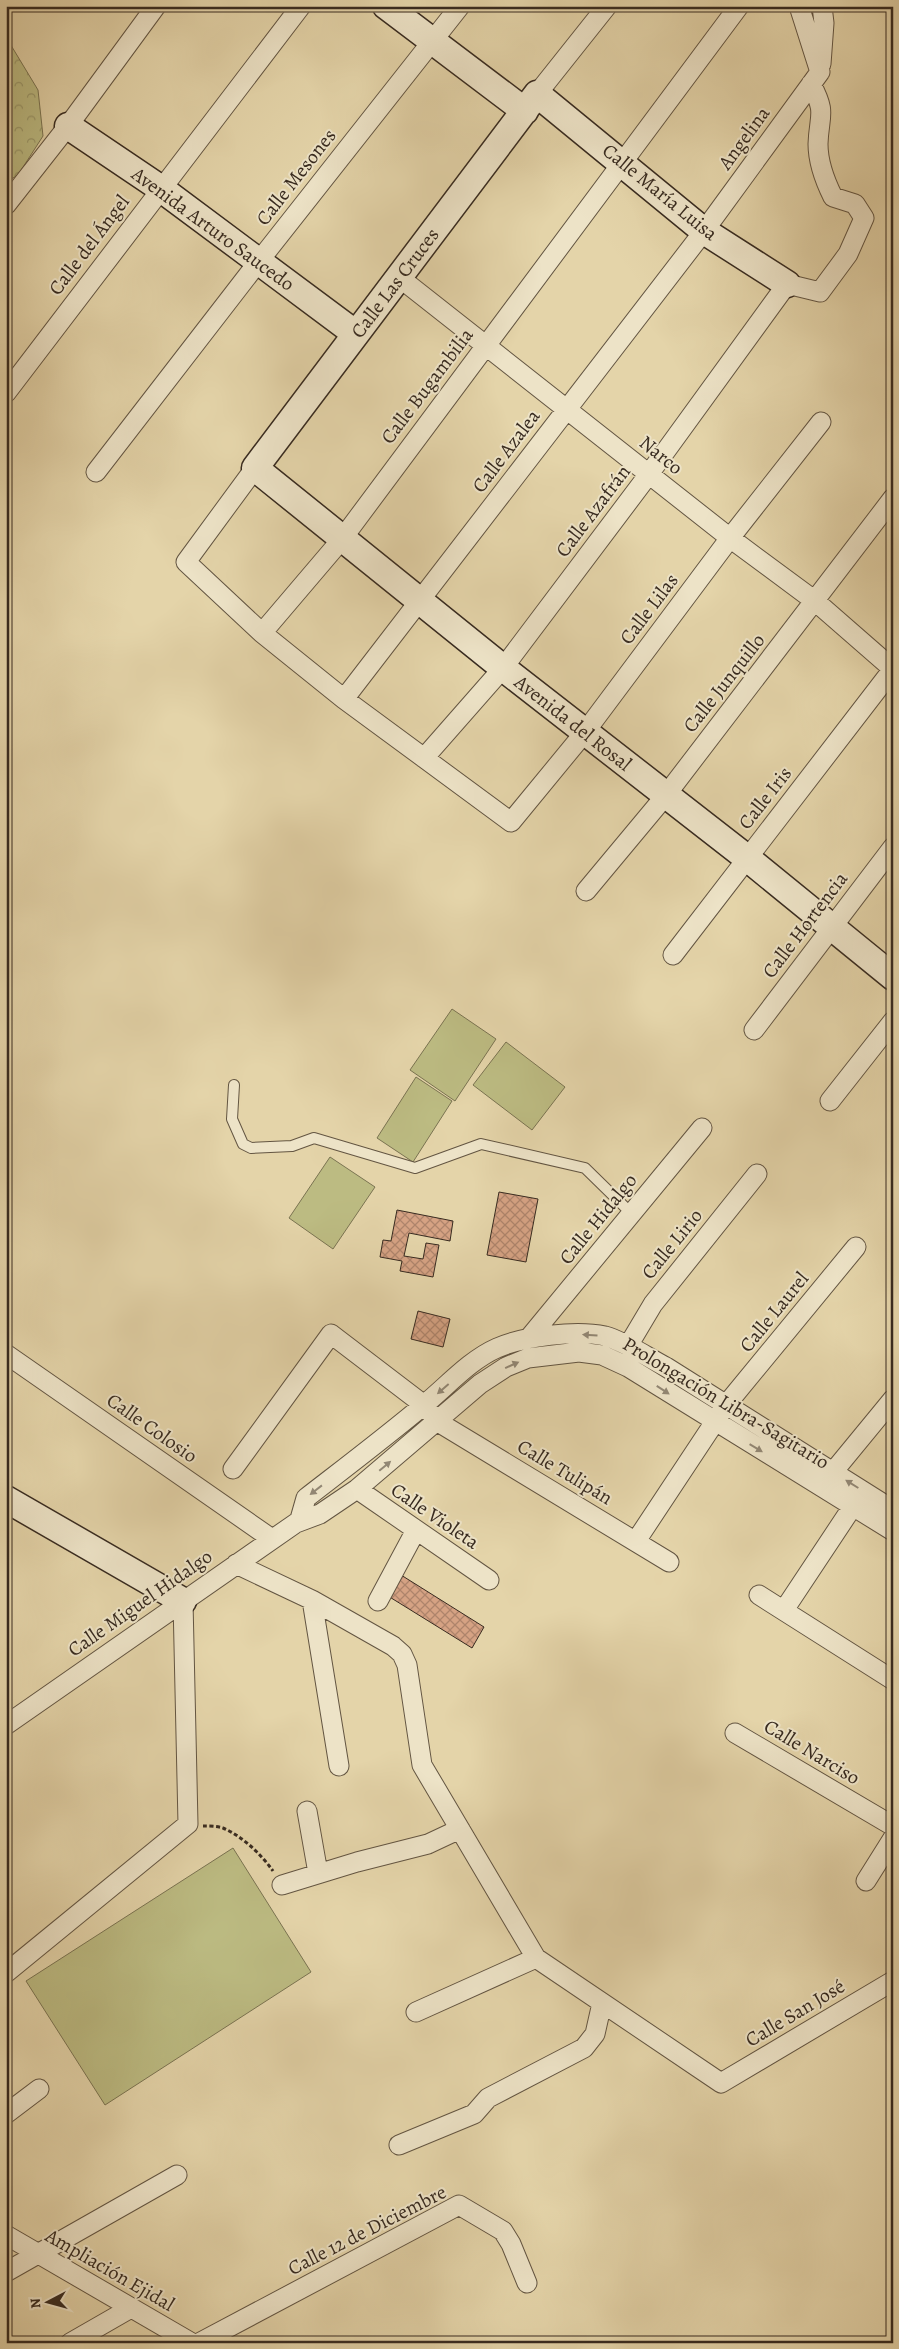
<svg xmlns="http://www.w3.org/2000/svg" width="899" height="2349" font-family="Alegreya,serif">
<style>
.green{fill:#bcbb82;stroke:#7a7351}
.forest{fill:url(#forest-crowns);stroke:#7a7351}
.building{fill:url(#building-cross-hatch);stroke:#382b20}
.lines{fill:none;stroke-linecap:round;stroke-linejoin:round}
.lane-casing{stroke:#635542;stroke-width:12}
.street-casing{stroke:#635542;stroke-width:21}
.secondary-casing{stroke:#382b20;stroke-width:29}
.path{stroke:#382b20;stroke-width:3;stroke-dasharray:4 2.5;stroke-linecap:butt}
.lane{stroke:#ede3c7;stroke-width:10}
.street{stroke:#ede3c7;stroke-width:19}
.secondary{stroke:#ede3c7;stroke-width:26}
.oneway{fill:#928774}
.labels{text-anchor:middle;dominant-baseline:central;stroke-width:4;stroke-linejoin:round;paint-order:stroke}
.street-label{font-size:20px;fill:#382b20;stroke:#ede3c7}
</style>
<defs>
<pattern id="forest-crowns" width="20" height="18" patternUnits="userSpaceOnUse" patternTransform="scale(1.25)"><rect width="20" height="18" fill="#bcbb82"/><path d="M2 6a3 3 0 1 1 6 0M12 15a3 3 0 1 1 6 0" fill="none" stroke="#9a986a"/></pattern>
<pattern id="building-cross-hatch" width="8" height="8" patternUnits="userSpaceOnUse" patternTransform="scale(1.25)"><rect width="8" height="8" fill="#d5a283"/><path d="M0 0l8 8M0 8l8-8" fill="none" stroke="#ae846b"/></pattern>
</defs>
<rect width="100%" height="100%" fill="#e4d4a9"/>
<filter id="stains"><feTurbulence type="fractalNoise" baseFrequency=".004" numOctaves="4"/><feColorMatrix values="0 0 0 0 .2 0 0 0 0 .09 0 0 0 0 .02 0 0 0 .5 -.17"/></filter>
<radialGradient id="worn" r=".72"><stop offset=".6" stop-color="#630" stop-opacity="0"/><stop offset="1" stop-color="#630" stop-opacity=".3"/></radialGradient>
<path class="green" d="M452,1009L496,1039L455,1101L410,1070Z
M506,1042L565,1087L532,1130L473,1085Z
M416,1077L452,1101L413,1162L377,1138Z
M330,1157L375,1187L333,1249L289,1218Z
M233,1848L311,1972L105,2105L26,1981Z"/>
<path class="forest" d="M6,37L38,90L43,136L18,175L6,182Z"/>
<path class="building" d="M499,1192L538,1199L526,1262L487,1255Z
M397,1210L453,1221L450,1241L409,1233L404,1256L423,1259L426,1243L439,1245L433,1277L400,1271L402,1261L380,1257L383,1240L391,1241Z
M418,1311L450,1319L443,1347L411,1339Z
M401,1575L484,1627L472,1648L388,1596Z"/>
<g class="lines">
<defs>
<path id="lane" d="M234,1085L232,1119L243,1144L251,1148L292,1146L314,1138L415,1168L481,1144L585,1168L632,1214"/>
<path id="street" d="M799,6L820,72
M821,64L824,23L822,6
M537,94L607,6
M6,205L68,126L156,6
M400,278L730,538L815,601L893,669
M6,393L301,6
M255,468L186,562L262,633L344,699L511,822L585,732L730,538L821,422
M96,472L259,261L460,6
M262,633L342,539L739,6
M344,699L704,231L820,72
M424,758L503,668L649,474L787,284L820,292L848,254L864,218L855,204L833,197C825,181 818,163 818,144C819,114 827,114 811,84
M586,891L666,795L893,498
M673,955L893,669
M754,1030L893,847
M830,1101L893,1021
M529,1338L702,1128
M628,1346L653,1304L757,1174
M6,1354L272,1539
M233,1469L331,1334L424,1405L438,1422L669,1562
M833,1472L893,1399
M357,1489L489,1580
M300,1519L306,1498C346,1467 387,1436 425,1404C448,1385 470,1360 497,1348C524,1336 576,1330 605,1336C626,1342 647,1357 666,1367L893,1510
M636,1541L726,1405L856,1247
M236,1564L312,1600L393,1646L402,1654L407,1665L422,1765L536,1958L721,2083L893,1981
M759,1595L893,1680
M312,1600L339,1766
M378,1601L416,1530
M784,1610L853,1506
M6,1725L296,1523L320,1514L357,1489L480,1384L506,1367L528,1358L579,1352L602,1355L628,1367L893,1531
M735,1733L893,1826
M307,1811L318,1873
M866,1881L893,1838
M282,1885L357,1862L428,1844L460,1829
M6,1973L188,1824L183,1601
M416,2012L536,1958
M6,2114L39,2089
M399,2145L474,2114L488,2098L584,2048L595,2034L602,2003
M6,2235L192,2343
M6,2272L177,2175
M70,2343L131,2308
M199,2343L459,2205L503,2231L511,2244L527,2283"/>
<path id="secondary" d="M386,6L525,111
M68,126L160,188L356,334
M787,284L704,231L537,94L255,468L503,668L747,858L893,977
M6,1499L183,1601"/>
</defs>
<use href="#lane" class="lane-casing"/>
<use href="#street" class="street-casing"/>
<use href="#secondary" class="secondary-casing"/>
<path class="path" d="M203,1826C209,1826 217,1826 223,1828C242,1836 261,1854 273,1871"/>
<use href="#lane" class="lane"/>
<use href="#street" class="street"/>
<use href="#secondary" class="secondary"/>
</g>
<defs><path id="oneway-solid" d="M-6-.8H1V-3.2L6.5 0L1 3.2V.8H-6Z" transform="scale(1.25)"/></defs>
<g class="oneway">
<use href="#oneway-solid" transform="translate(590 1335) rotate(-176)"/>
<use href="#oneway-solid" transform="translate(512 1365) rotate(-24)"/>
<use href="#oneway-solid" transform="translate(443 1389) rotate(139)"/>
<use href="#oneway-solid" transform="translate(663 1390) rotate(33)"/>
<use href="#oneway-solid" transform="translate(756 1448) rotate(31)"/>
<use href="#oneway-solid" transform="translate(385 1466) rotate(-40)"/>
<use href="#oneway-solid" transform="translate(852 1484) rotate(-148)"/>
<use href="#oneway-solid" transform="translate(316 1490) rotate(142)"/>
</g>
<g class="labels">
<g class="street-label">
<text transform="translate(744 138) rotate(-54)">Angelina</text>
<text transform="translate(296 177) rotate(-52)">Calle Mesones</text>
<text transform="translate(660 192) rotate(39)">Calle María Luisa</text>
<text transform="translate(213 229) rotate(36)">Avenida Arturo Saucedo</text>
<text transform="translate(89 245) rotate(-53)">Calle del Ángel</text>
<text transform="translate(395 283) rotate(-53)">Calle Las Cruces</text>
<text transform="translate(427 386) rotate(-53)">Calle Bugambilia</text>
<text transform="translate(506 451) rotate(-53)">Calle Azalea</text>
<text transform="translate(661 455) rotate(39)">Narco</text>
<text transform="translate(593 511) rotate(-53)">Calle Azafrán</text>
<text transform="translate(649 609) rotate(-53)">Calle Lilas</text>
<text transform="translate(724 683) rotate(-52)">Calle Junquillo</text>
<text transform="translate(573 723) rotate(38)">Avenida del Rosal</text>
<text transform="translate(765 798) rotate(-52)">Calle Iris</text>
<text transform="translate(805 925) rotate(-53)">Calle Hortencia</text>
<text transform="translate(598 1219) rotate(-51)">Calle Hidalgo</text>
<text transform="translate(672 1244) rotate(-51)">Calle Lirio</text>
<text transform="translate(774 1312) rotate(-51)">Calle Laurel</text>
<text transform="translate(726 1403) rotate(31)">Prolongación Libra-Sagitario</text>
<text transform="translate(152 1428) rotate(35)">Calle Colosio</text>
<text transform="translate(565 1472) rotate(31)">Calle Tulipán</text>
<text transform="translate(435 1516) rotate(34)">Calle Violeta</text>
<text transform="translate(140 1603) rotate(-35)">Calle Miguel Hidalgo</text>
<text transform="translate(812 1752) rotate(31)">Calle Narciso</text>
<text transform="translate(795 2013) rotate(-31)">Calle San José</text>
<text transform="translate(367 2230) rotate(-27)">Calle 12 de Diciembre</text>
<text transform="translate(110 2270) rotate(30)">Ampliación Ejidal</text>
</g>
</g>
<rect width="899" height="2349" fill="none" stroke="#e4d4a9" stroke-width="25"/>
<rect x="8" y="8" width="884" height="2334" fill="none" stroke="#382b20" stroke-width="2.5"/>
<rect x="12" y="12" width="874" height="2324" fill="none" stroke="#382b20"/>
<g transform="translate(48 2302) rotate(264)" stroke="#ede3c7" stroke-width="4" paint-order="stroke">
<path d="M0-4L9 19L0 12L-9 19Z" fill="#382b20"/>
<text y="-8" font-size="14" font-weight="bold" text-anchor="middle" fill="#382b20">N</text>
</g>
<rect width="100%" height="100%" filter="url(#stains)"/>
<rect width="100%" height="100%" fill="url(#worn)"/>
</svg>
